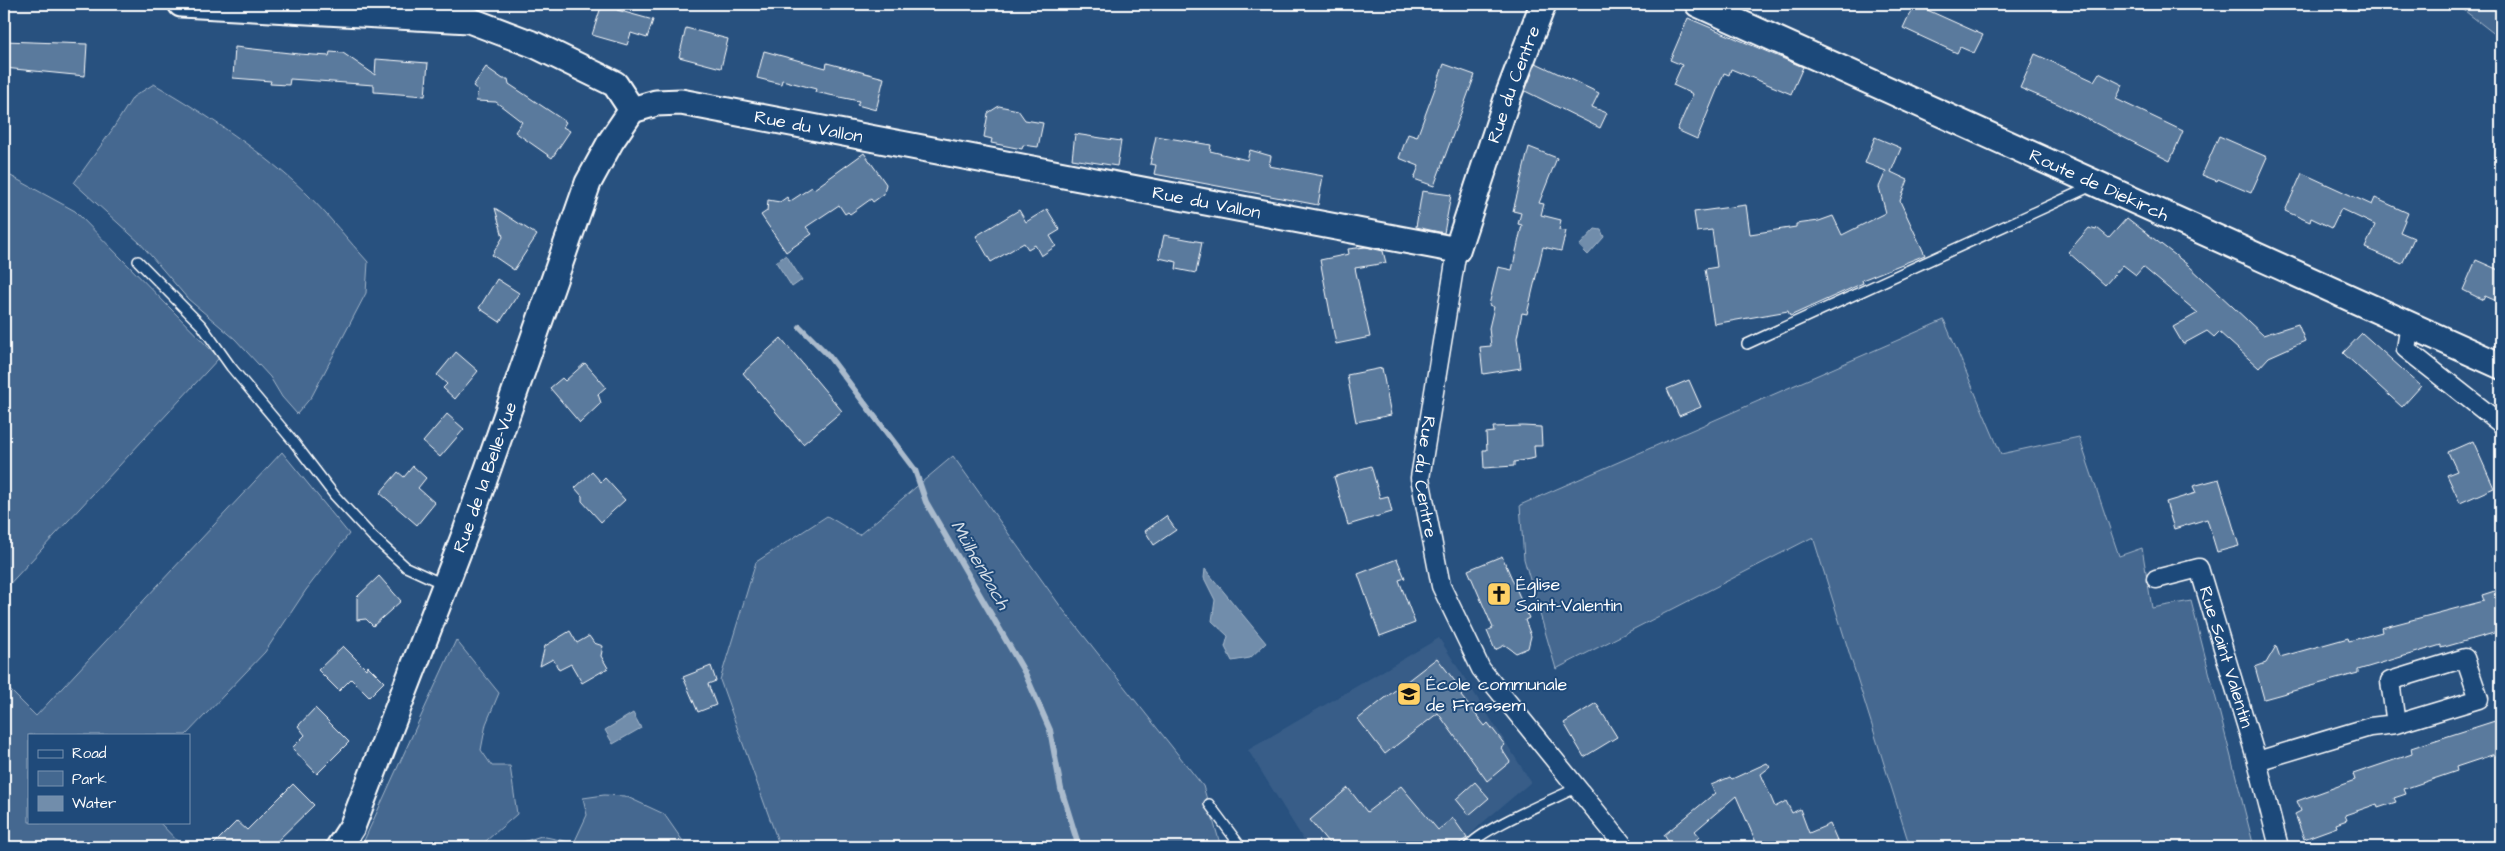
<svg xmlns="http://www.w3.org/2000/svg" width="2505" height="851" font-family="'Architects Daughter',sans-serif">
<style>
.built{fill:#375d88}
.green{fill:#446890;stroke:#a2b4c8}
.water{fill:#718dab;stroke:#aabbcd}
.lines{fill:none;stroke-linecap:round;stroke-linejoin:round}
.stream{stroke:#aabbcd;stroke-width:6}
.building{fill:#5a7a9d;stroke:#fff}
.lane-casing{stroke:#fff;stroke-width:12}
.street-casing{stroke:#fff;stroke-width:21}
.secondary-casing{stroke:#fff;stroke-width:29}
.lane{stroke:#1f4a7a;stroke-width:9}
.street{stroke:#1f4a7a;stroke-width:18}
.secondary{stroke:#1f4a7a;stroke-width:25}
.labels{text-anchor:middle;dominant-baseline:central;stroke-width:4;stroke-linejoin:round;paint-order:stroke}
.street-label{font-size:18px;fill:#fff;stroke:#1f4a7a}
.poi-label{font-size:18px;fill:#fff;stroke:#1f4a7a;text-anchor:start}
.water-label{font-size:19px;font-style:italic;fill:#d4dde6;stroke:#1f4a7a}
</style>
<rect width="100%" height="100%" fill="#28517f"/>
<filter id="ink" filterUnits="userSpaceOnUse"><feTurbulence type="fractalNoise" baseFrequency=".02" numOctaves="2"/><feDisplacementMap in="SourceGraphic" scale="10" xChannelSelector="R" yChannelSelector="G"/><feConvolveMatrix kernelMatrix="1 2 1 2 8 2 1 2 1" color-interpolation-filters="sRGB"/></filter>
<g filter="url(#ink)">
<path class="built" d="M1439,638L1531,782L1481,824L1458,847H1308L1248,750Z"/>
<path class="green" d="M2456,4H2501V39Z
M154,84C203,112 269,156 309,196C330,217 348,240 368,262L366,293L312,396L297,414L282,397L270,377L235,339L188,299L140,243L74,183L112,130L133,97Z
M4,174L9,175L75,211L219,358L4,590Z
M1944,320L2001,454L2079,437L2119,556L2142,548L2152,608L2191,601L2254,847H1910L1813,537L1556,669L1524,559L1520,505Z
M282,452L349,534L306,590L265,652L186,735H29V822H159L183,847H4V684L36,716Z
M953,456L1061,607L1203,786L1221,847H780L720,680L756,562L827,516L859,535Z
M456,640L499,693L486,724L481,750L492,766H510L517,814L479,847H361Z
M604,795L625,796L664,814L687,847H508L541,836L574,843L587,815L583,798Z"/>
<path class="water" d="M1595,229L1601,230L1604,237L1588,255L1579,246Z
M786,255L802,280L792,287L776,262Z
M1205,569L1266,643L1250,658L1232,661L1225,647L1228,636L1212,621L1215,600L1204,578Z
M633,713L641,728L613,744L605,730Z"/>
<g class="lines">
<path class="stream" d="M800,327L828,355L915,470L926,502L1025,673L1050,730L1061,789L1079,847"/>
</g>
<path class="building" d="M602,4H618L617,10L653,20L647,38L631,33L627,45L592,35Z
M1914,4L1983,35L1974,53L1960,47L1957,53L1903,28Z
M1688,18L1803,67L1791,94L1731,69L1729,75L1724,73L1697,139L1677,130L1693,94L1673,85L1682,65L1670,60Z
M686,28L728,39L721,68L679,57Z
M4,41L87,44L85,76L4,68Z
M235,47L299,54L329,56L330,52L343,53L375,75L376,59L428,63L425,96L374,92V85L290,79L289,85L270,84L271,81L233,78Z
M764,51L826,68L827,63L884,78L876,110L857,105L859,101L815,92L816,89L782,80L781,84L757,78Z
M2035,54L2094,81L2099,73L2123,85L2116,99L2183,131L2170,161L2058,104L2020,88Z
M1536,63L1599,93L1592,107L1607,113L1600,128L1525,91Z
M1444,64L1475,75L1434,186L1414,179L1419,166L1399,158L1408,134L1417,137Z
M486,67L503,79H508L509,84L566,122L563,127L570,131L552,158L515,132L522,122L496,102L476,101L478,90L473,86Z
M999,106L1018,110L1025,120L1043,123L1038,147L1023,145L1022,149L991,143L992,139L984,137L988,113Z
M1075,134L1121,141L1117,166L1072,159Z
M1156,136L1211,145L1210,151L1247,160L1250,150L1271,156L1269,166L1323,176L1318,205L1154,174L1156,165L1150,164Z
M2219,136L2267,157L2251,193L2218,179L2217,181L2202,175Z
M1875,137L1901,148L1891,172L1908,180L1900,201L1925,255L1862,280L1863,283L1790,316L1788,311L1714,324L1705,269L1717,267L1712,230L1697,232L1694,212L1746,205L1750,234L1796,227V224L1819,221L1833,216L1842,235L1886,213L1879,187L1886,171L1865,163Z
M1529,147L1557,158L1539,203L1544,204L1541,215L1561,220L1559,230L1566,231L1561,251L1543,247L1527,314L1522,313L1517,338L1521,368L1483,374L1480,347L1491,346L1489,328L1494,307L1489,305L1498,267L1512,270L1522,225L1518,224L1521,213L1513,211Z
M864,153L886,184L884,194L873,202L871,199L850,214L848,212L845,214L839,205L806,227L812,234L786,252L761,215L767,211L768,200L780,202L787,197L789,202L812,187L814,189Z
M2302,173L2372,205L2375,198L2408,213L2400,232L2414,238L2402,264L2365,248L2375,225L2341,209L2332,228L2311,218L2310,222L2285,211Z
M1422,191L1451,195L1444,233L1416,227Z
M495,208L537,235L514,270L492,255L503,237Z
M1047,209L1060,230L1050,236L1056,246L1041,256L1035,245L1028,249L1024,243L991,262L976,236L1019,210L1026,222Z
M2127,218L2188,265L2263,335L2298,324L2305,341L2269,357L2259,368L2219,332L2214,337L2207,331L2183,344L2173,327L2198,313L2143,267L2136,275L2123,265L2105,285L2068,252L2089,228L2096,230L2097,228L2109,238Z
M1164,235L1202,242L1196,273L1176,269L1177,262L1159,258Z
M1366,247L1383,251L1386,263L1355,268L1370,337L1336,344L1320,260L1349,254L1348,249Z
M2476,260L2501,271V303L2485,296L2483,300L2463,290Z
M497,279L519,293L500,322L479,308Z
M2362,333L2421,386L2402,407L2343,353Z
M781,338L842,411L803,444L743,373Z
M456,352L478,371L455,399L443,388L447,384L437,375Z
M585,363L606,387L598,394L601,403L580,423L550,388L562,378L565,381Z
M1382,368L1391,415L1356,422L1347,375Z
M1689,380L1701,407L1679,416L1667,389Z
M447,414L464,429L440,457L423,442Z
M1523,426L1541,427L1542,446H1534L1535,458L1514,462V466L1484,468L1483,450H1487L1486,433L1494,432L1493,427Z
M2473,441L2494,488L2460,503L2447,475L2457,471L2448,452Z
M413,466L426,478L418,488L435,503L417,525L380,493L398,472L404,477Z
M1371,466L1380,498L1388,496L1392,512L1348,525L1334,477Z
M592,472L601,482L605,478L625,500L601,522L582,501V496L575,488Z
M2219,479L2239,546L2217,552L2207,519L2174,529L2166,502L2196,493L2193,486Z
M1166,516L1176,530L1154,545L1145,531Z
M1502,556L1529,618L1525,620L1531,636L1528,648L1516,653L1505,645L1495,650L1487,631L1493,628L1468,570Z
M1397,559L1405,578L1399,580L1415,623L1380,636L1358,574Z
M379,576L401,601L373,626L366,619L357,620V597Z
M2501,589V631L2441,648V645L2358,670V673L2264,699L2255,667L2266,663L2276,646L2280,657L2348,638L2349,641L2382,632L2381,628L2484,601L2482,595Z
M570,631L577,643L589,636L594,643L603,646L601,656L608,668L582,683L571,664L559,670L553,659L540,666L545,646Z
M343,646L366,669L368,666L384,682L369,697L351,679L339,691L318,670Z
M1437,658L1464,693L1461,696L1485,726L1488,723L1505,745L1501,748L1510,762L1487,781L1438,713L1385,754L1358,719Z
M711,666L716,681L708,684L716,705L698,712L683,677Z
M1596,703L1617,737L1584,757L1564,723Z
M315,708L349,742L317,774L292,748L305,735L298,726Z
M2501,719V752L2456,767L2457,771L2404,789L2406,794L2394,798L2396,802L2378,808L2377,804L2345,815L2347,820L2336,824L2337,827L2304,839L2295,814L2301,811L2297,801L2355,780L2353,774L2412,754L2411,748Z
M1767,763L1770,767L1761,774L1775,807L1786,801L1792,813L1800,809L1809,833L1830,824L1840,847H1758L1736,796L1695,831L1700,837L1685,847H1672L1664,835L1715,793L1711,785L1730,777L1732,779Z
M1475,782L1489,798L1469,815L1456,799Z
M293,784L314,805L271,847H211L237,821L247,830Z
M1401,786L1438,830L1453,818L1467,838L1454,847H1332L1310,820L1348,788L1367,812Z"/>
<g class="lines">
<defs>
<path id="lane" d="M138,261L202,326L231,367L293,441L335,496L372,536L406,567L443,584
M1747,344L2092,186
M1209,804L1241,847
M1468,847C1479,830 1554,799 1576,788"/>
<g id="street">
<path id="s1" d="M1457,250L1420,478L1441,586L1481,669L1625,847"/>
<path d="M2410,324L2406,349L2501,424"/>
<path d="M2156,579L2199,568L2257,761L2279,847"/>
<path d="M2257,761L2370,727L2396,724L2479,699L2465,658L2390,681L2396,724"/>
</g>
<g id="secondary">
<path d="M181,4L469,20L535,45L615,84L632,110"/>
<path id="s2" d="M1698,4L2501,366"/>
<path id="s3" d="M632,110L656,103L681,102L1457,250L1509,93L1543,4"/>
<path id="s4" d="M339,847L352,827L465,534L588,183L611,141L632,110"/>
</g>
</defs>
<use href="#lane" class="lane-casing"/>
<use href="#street" class="street-casing"/>
<use href="#secondary" class="secondary-casing"/>
<use href="#lane" class="lane"/>
<use href="#street" class="street"/>
<use href="#secondary" class="secondary"/>
</g>
</g>
<defs>
<symbol id="church-square" viewBox="-11 -11 22 22"><rect x="-9" y="-9" width="18" height="18" rx="4" fill="#ffd166" stroke="#1f4a7a"/><path d="M-1.2-6h2.4v3.5h3.3v2.4h-3.3V6h-2.4V-.1h-3.3v-2.4h3.3Z" fill="#111"/></symbol>
<symbol id="school-square" viewBox="-11 -11 22 22"><rect x="-9" y="-9" width="18" height="18" rx="4" fill="#ffd166" stroke="#1f4a7a"/><path d="M0-5L7-2L0 1L-7-2ZM-4 1L0 2.5L4 1V4Q0 6-4 4Z" fill="#111"/></symbol>
</defs>
<g fill-rule="evenodd">
<use href="#church-square" x="1485" y="580" width="28" height="28"/>
<use href="#school-square" x="1395" y="680" width="28" height="28"/>
</g>
<g class="labels">
<g class="street-label">
<text stroke="none"><textPath href="#s3" startOffset="1015">Rue du Centre</textPath></text>
<text stroke="none"><textPath href="#s3" startOffset="180">Rue du Vallon</textPath></text>
<text stroke="none"><textPath href="#s2" startOffset="440">Route de Diekirch</textPath></text>
<text stroke="none"><textPath href="#s3" startOffset="585">Rue du Vallon</textPath></text>
<text stroke="none"><textPath href="#s1" startOffset="230">Rue du Centre</textPath></text>
<text stroke="none"><textPath href="#s4" startOffset="398">Rue de la Belle-Vue</textPath></text>
<text transform="translate(2226 657) rotate(73)">Rue Saint Valentin</text>
</g>
<g class="poi-label">
<text x="1516" y="584">Église<tspan x="1516" dy="21">Saint-Valentin</tspan></text>
<text x="1426" y="684">École communale<tspan x="1426" dy="21">de Frassem</tspan></text>
</g>
<g class="water-label">
<text transform="translate(980 565) rotate(60)">Mülhenbach</text>
</g>
</g>
<rect width="2505" height="851" fill="none" stroke="#1f4a7a" stroke-width="20"/>
<rect x="10" y="10" width="2485" height="831" fill="none" stroke="#fff" stroke-width="2" filter="url(#ink)"/>
<rect x="28" y="734" width="162" height="90" fill="#1f4a7a" stroke="#7992af"/>
<rect x="38" y="750" width="25" height="8" fill="#1f4a7a" stroke="#7992af"/>
<text x="72" y="758" font-size="15" fill="#ffffff">Road</text>
<rect x="38" y="771" width="25" height="15" fill="#446890" stroke="#7992af"/>
<text x="72" y="784" font-size="15" fill="#ffffff">Park</text>
<rect x="38" y="796" width="25" height="15" fill="#718dab" stroke="#7992af"/>
<text x="72" y="808" font-size="15" fill="#ffffff">Water</text>
</svg>
